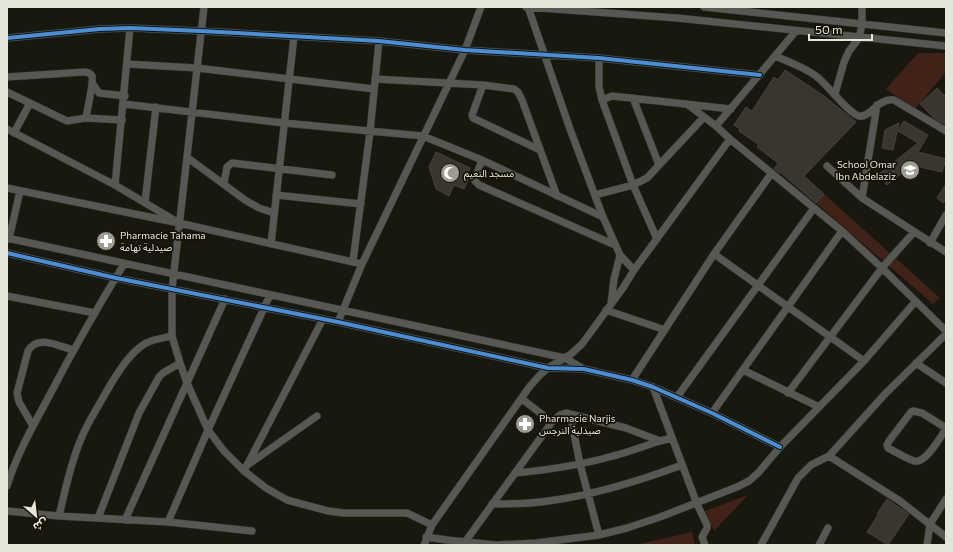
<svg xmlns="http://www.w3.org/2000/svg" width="953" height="552" font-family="Commissioner,'Noto Sans Arabic',sans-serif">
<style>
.green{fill:#402218}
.building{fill:#39362f;stroke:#45423b}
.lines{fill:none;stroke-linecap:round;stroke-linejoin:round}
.minor-casing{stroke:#35342c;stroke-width:8}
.minor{stroke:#565854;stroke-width:7}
.cycleway-casing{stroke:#141303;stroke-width:6}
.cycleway{stroke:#468fdf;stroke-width:4}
.labels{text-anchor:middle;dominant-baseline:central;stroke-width:3.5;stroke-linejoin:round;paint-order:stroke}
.poi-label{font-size:10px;fill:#e6e5da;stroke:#141303;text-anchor:start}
</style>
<rect width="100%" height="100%" fill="#19180f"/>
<path class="green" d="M918,53H946V72L915,109L886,89Z
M824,194L940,298L933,304L816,203Z
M748,495L714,531L705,511Z
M692,532L695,545H635Z"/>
<path class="building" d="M785,70L824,96L856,122L804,176L824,194L816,203L780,172V173L774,169L778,163L757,147L759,145L739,131L740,129L734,125L746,107L752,111L774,77L778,80Z
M937,88L946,97V125L935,119L920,104Z
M904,121L928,135L918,152L946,159L942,172L912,165L887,185L879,174L918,143L898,131Z
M899,123L893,150L882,148L885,130Z
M436,152L470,168L468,173L471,174L464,189L454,185L449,196L436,189L429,167Z
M946,184V199L943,203L937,198Z
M887,499L909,514L888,545L867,532L878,515L877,514Z"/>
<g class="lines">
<defs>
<path id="minor" d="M204,7L172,289V336L180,363L187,383L208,430L224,451L244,471L266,488L287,500L328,511L344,513H407L432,525
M526,7L677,18L946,46
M528,7L570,129L603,217L620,255L634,270
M704,7L946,33
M7,38L100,29L130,28L201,31L379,41L465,50L599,58L760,75
M775,56C789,62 804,67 816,76C827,84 849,114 859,116C871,118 877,98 894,100L946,131
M599,58V87L602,100L633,185L657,239
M127,64L197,68L374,89
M7,77L84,72C87,72 90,72 92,76C94,82 87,110 86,118
M375,79L483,85L514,89L518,92L522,100L557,196
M92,83L99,93L125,96
M483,85L472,115L473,118L540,150
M7,92L67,121L86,118L122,120
M835,94L844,62L849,51L859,38L862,25V7
M633,98L659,165
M602,100L612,96L731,109
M124,104L284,123L423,136L482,160L603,217
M687,104L716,126L730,139L842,231L882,268L946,331
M877,105L862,198L946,252
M716,126L796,31
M7,129L115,185L174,220
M14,133L30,103
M188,158L245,200L259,208L274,213
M482,160L475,179V181L479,185L615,245
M827,166L862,198
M224,183L227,167L232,163L332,175
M115,185L130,28
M7,188L179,223L362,264
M276,195L361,204
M595,195L633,185L647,178L704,117
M145,202L156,107
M7,238L565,358L582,368
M9,239L20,191
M930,243L946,215
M271,244L294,36
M7,253L116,278L338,322L548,368L584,369L632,380L653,387L712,413L780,447
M714,254L864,361
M353,261L370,132L379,41
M7,296L95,313
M611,304L614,279L620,255
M606,310L665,330
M338,322L362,264L465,50L481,7
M916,363L946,383
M743,370L819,407
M632,380L714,254L771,174
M653,387L697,504L707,525V528L702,537L705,545
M788,393L882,268L914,232
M677,397L814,208
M522,399L552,422L560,415L566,413L626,428L660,441L672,438
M712,413L842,231
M570,414L580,464L599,535
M33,426L19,402L17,393L28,351C37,334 59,346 73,350
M946,428L922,413L913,411L911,412L889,441L887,445L888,448C896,452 905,458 914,461C926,464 940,437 946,429
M829,456L900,501L946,537
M249,464L317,416
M244,471L323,319
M515,473C548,470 581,465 613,456C629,452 644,446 660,441
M7,486C16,456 32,428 47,400C71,354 97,308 124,264
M492,504C511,504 530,504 548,501C594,495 639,481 682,465
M7,511L59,516L168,522L252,531
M59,516C66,487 72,457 85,430C93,414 103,398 112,382C121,368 131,352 146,343C154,339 163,338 172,336
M98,518L139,413L159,377L163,373L180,363
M125,520L225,299
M168,522L208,430L270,295
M426,537L447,540L496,545L536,543L599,535L627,528L660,517L737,487L749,481L759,472L780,447L864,361L915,302
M465,542L552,422
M424,545L432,525L530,386L539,376L548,368L571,354L582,344L623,288L634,270L730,139
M761,545L798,478L811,465L829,456L885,394L946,334
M819,545L828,528
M927,545L930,524L946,499"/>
</defs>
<use href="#minor" class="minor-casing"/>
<use href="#minor" class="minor"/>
<defs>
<path id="cycleway" d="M7,38L100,29L130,28L201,31L379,41L465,50L599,58L760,75
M7,253L116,278L338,322L548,368L584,369L632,380L653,387L712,413L780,447"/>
</defs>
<use href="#cycleway" class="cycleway-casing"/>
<use href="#cycleway" class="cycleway"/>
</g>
<defs>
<symbol id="school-disc" viewBox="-11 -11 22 22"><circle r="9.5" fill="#9e9d93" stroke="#141303"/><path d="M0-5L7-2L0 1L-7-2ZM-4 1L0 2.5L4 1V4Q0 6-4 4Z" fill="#fff"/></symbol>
<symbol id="mosque-disc" viewBox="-11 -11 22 22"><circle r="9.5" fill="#9e9d93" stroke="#141303"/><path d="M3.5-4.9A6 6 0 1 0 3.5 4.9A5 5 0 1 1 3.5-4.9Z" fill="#fff"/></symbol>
<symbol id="pharmacy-disc" viewBox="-11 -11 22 22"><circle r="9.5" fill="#9e9d93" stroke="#141303"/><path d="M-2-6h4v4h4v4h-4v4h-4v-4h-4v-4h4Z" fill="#fff"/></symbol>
</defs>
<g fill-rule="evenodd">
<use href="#school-disc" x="899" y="159" width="22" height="22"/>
<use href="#mosque-disc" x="439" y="162" width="22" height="22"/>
<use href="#pharmacy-disc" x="95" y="230" width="22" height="22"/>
<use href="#pharmacy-disc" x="514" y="413" width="22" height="22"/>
</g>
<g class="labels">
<g class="poi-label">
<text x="896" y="164" text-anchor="end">School Omar<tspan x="896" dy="12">Ibn Abdelaziz</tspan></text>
<text x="464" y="173">مسجد النعيم</text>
<text x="120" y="235">Pharmacie Tahama<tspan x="120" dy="12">صيدلية تهامة</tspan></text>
<text x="539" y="418">Pharmacie Narjis<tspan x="539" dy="12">صيدلية النرجس</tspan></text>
</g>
</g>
<rect width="953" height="552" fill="none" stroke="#e6e5da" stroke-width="16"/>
<g transform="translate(36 516) rotate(152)" stroke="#141303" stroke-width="3" paint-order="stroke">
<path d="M0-3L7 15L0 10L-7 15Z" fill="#e6e5da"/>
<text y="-6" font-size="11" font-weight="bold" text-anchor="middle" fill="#e6e5da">ش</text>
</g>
<path d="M809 34v6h63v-6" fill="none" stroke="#e6e5da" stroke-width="2"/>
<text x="815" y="34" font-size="12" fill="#e6e5da" stroke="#141303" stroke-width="3" paint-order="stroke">50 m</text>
</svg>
